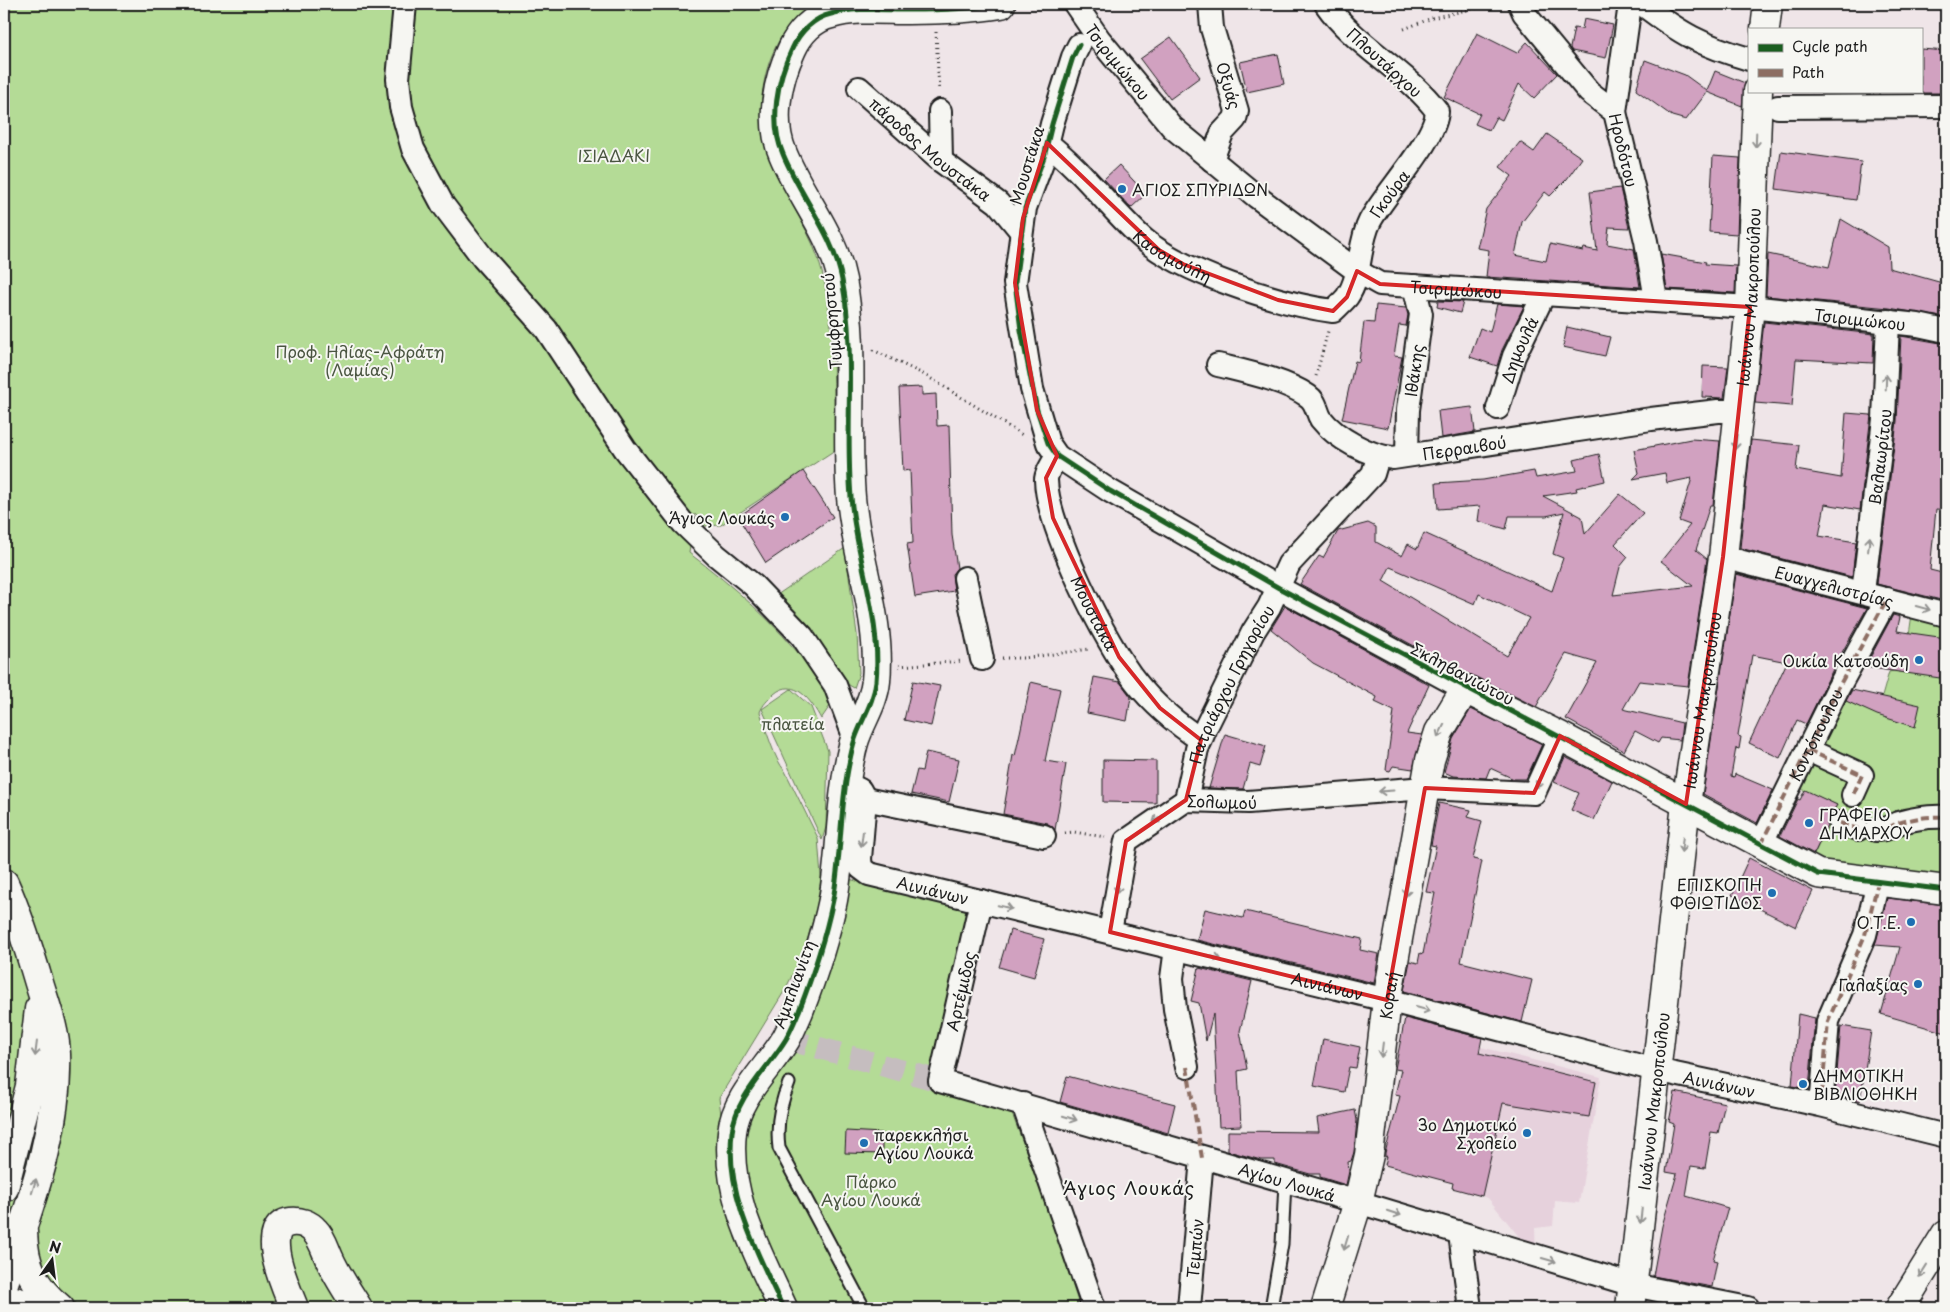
<svg xmlns="http://www.w3.org/2000/svg" width="1950" height="1312" font-family="'Playpen Sans',sans-serif">
<style>
.built{fill:#e6d1dc}
.green{fill:#b4db96;stroke:#687c59}
.building{fill:#d1a1c0;stroke:#1c1c1c;fill-rule:evenodd}
.lines{fill:none;stroke-linecap:round;stroke-linejoin:round}
.street-tunnel{stroke:#c5bdbf;stroke-width:22;stroke-dasharray:22 11;stroke-linecap:butt}
.lane-casing{stroke:#1c1c1c;stroke-width:15}
.street-casing{stroke:#1c1c1c;stroke-width:26}
.secondary-casing{stroke:#1c1c1c;stroke-width:31}
.path{stroke:#1c1c1c;stroke-width:3;stroke-dasharray:1 4;stroke-linecap:butt}
.lane{stroke:#f6f6f2;stroke-width:11}
.street{stroke:#f6f6f2;stroke-width:22}
.secondary{stroke:#f6f6f2;stroke-width:28}
.quiet{stroke:#8d6e63;stroke-width:4;stroke-dasharray:8 4;stroke-linecap:butt}
.cycleway-casing{stroke:#f6f6f2;stroke-width:8}
.cycleway{stroke:#1b5e20;stroke-width:5}
.oneway{stroke:#949492}
.marked{fill:none;stroke:#d62828;stroke-width:4;stroke-linejoin:round}
.poi-dot{fill:#1f6fb2;stroke:#f6f6f2;stroke-width:2}
.labels{text-anchor:middle;dominant-baseline:central;stroke-width:4;stroke-linejoin:round;paint-order:stroke}
.street-label{font-size:16px;fill:#1c1c1c;stroke:#f6f6f2}
.park-label{font-size:16px;fill:#4a5541;stroke:#f6f6f2}
.poi-label{font-size:16px;fill:#1c1c1c;stroke:#f6f6f2;text-anchor:end}
.neighbourhood-label{font-size:18px;letter-spacing:1px;fill:#1c1c1c;stroke:#f6f6f2}
</style>
<rect width="100%" height="100%" fill="#efe5e8"/>
<filter id="ink" filterUnits="userSpaceOnUse"><feTurbulence type="fractalNoise" baseFrequency=".02" numOctaves="2"/><feDisplacementMap in="SourceGraphic" scale="10" xChannelSelector="R" yChannelSelector="G"/><feConvolveMatrix kernelMatrix="1 2 1 2 8 2 1 2 1" color-interpolation-filters="sRGB"/></filter>
<g filter="url(#ink)">
<path class="built" d="M1481,1047L1601,1077L1579,1203L1555,1201L1553,1226L1535,1228L1536,1258L1488,1198L1452,1188Z"/>
<path class="green" d="M4,4H812C762,39 750,111 772,165C787,201 813,233 822,272C836,329 833,391 835,450L721,525L705,526L695,514L689,553C734,587 776,623 810,668C820,681 827,686 832,703L821,719C812,702 795,676 774,694C768,700 763,704 760,712C766,729 774,759 785,771L818,838L821,877L817,906L804,951L785,990L719,1098L735,1238L767,1308H81L4,1254Z
M845,548L857,634L859,673L854,688L844,682L777,595Z
M1912,614L1946,623V773L1944,787L1946,788V880L1839,866L1813,857L1837,805L1801,789L1845,700L1877,714L1889,672L1894,671L1897,648L1907,649Z
M791,689L811,707L828,751L826,827L822,840L762,709Z
M849,879L966,910L971,916L931,1089L1011,1111L1049,1212L1080,1308H798L751,1213L743,1149L756,1099L798,1034L839,934Z"/>
<path class="building" d="M1584,19L1613,25L1606,58L1572,51L1570,48L1574,28L1582,29Z
M1477,33L1517,53L1527,42L1557,74L1534,98L1519,84L1502,120L1496,117L1489,130L1475,124L1480,114L1444,97Z
M1171,37L1200,77L1170,99L1140,59Z
M1921,49L1946,51V93H1921Z
M1278,54L1284,84L1247,92L1240,62Z
M1645,60L1685,75L1707,91L1715,71L1745,83L1742,106L1707,92L1686,120L1672,116L1636,90Z
M1547,134L1582,158L1567,179L1550,196L1545,192L1522,222L1515,255L1546,261L1550,244L1583,251L1584,248L1597,251L1590,192L1620,188L1629,228L1609,227L1607,244L1634,249L1640,287L1486,277L1489,250L1477,248L1486,209L1512,176L1500,167L1520,142L1534,152Z
M1781,151L1861,162L1856,200L1776,189Z
M1713,156L1740,158L1737,234L1709,232Z
M1119,165L1146,194L1131,208L1104,179Z
M1841,219L1888,247L1889,268L1946,284V318L1889,308L1766,296L1768,254L1829,267Z
M1661,254L1706,262L1705,264L1736,266L1735,293L1667,289Z
M1438,301L1463,302L1460,313L1437,307Z
M1497,304L1524,306L1502,350L1497,366L1470,357L1480,328L1490,332Z
M1376,305L1406,308L1408,315L1406,326L1399,325L1394,356L1402,357L1388,428L1342,419L1355,361L1359,362L1364,322L1374,323Z
M1764,322L1874,334L1873,363L1796,359L1792,406L1755,403Z
M1567,327L1610,337L1605,356L1563,347Z
M1901,336L1946,344V510L1936,509L1930,570L1946,574L1941,600L1877,584L1897,421Z
M1703,366L1728,367L1724,398L1702,397Z
M922,387V395L936,394L937,426L949,425L952,535L957,568L952,574L954,591L915,597L907,544L913,543L910,470L903,471L899,388Z
M1472,407L1475,432L1441,438L1438,411Z
M1846,413L1871,415L1860,510L1825,504L1819,536L1856,542L1852,577L1740,548L1751,440L1799,445L1796,470L1841,478Z
M1691,439L1720,441L1713,505H1710L1696,550L1707,559L1688,686L1639,681L1623,709L1682,723L1680,740L1661,738L1658,743L1635,731L1624,751L1566,719L1597,663L1566,654L1536,707L1472,675L1464,673L1300,584L1319,556L1323,558L1338,531L1368,523L1376,527V542L1402,556L1408,544L1417,549L1424,533L1552,591L1563,558L1553,554L1564,512L1546,516H1509L1506,529L1478,521L1480,506L1438,509L1436,483L1483,480L1534,471L1536,478L1577,471L1574,460L1599,454L1605,481L1576,488L1577,491L1543,496L1582,517L1585,534L1620,494L1643,513L1615,544L1628,557L1620,567L1613,595L1693,586L1661,561L1690,525L1679,521L1692,478L1667,483L1665,473L1633,479L1639,473L1634,450ZM1390,567L1475,604L1479,594L1529,618L1507,656L1383,581Z
M803,471L833,517L766,563L738,517Z
M1736,574L1867,608L1836,663L1806,724L1797,720L1780,758L1749,743L1787,662L1752,655L1738,736L1741,737L1739,749L1736,748L1731,776L1734,777L1735,774L1773,790L1757,823L1703,794Z
M1285,606L1429,685L1407,733L1422,735L1413,769L1393,766L1390,771L1386,770L1394,711L1375,702L1377,697L1313,663L1271,629Z
M1893,615L1900,617L1897,631L1946,638L1940,678L1865,667Z
M1094,677L1120,682L1131,697L1127,721L1087,713Z
M913,681L940,686L931,726L904,720Z
M1031,682L1060,689L1045,761L1066,764L1055,830L1047,823L1003,814L1013,755L1015,756Z
M1852,690L1920,705L1915,727L1877,715L1846,701Z
M1471,709L1542,744L1526,779H1514L1490,768L1486,778L1453,776L1444,772L1453,739Z
M1225,734L1266,746L1260,767L1250,764L1243,789L1209,788Z
M926,752L959,759L949,802L911,794L917,770L922,771Z
M1565,757L1612,781L1594,820L1571,810L1579,793L1554,782Z
M1103,760L1156,761V803L1103,802Z
M1805,790L1837,805L1828,818L1827,826L1814,854L1780,836L1798,799L1800,800Z
M1439,803L1471,810L1468,817L1482,821L1473,859L1482,861L1461,962L1532,980L1522,1022L1404,991L1410,961L1418,963L1420,953L1423,954L1435,893L1426,892L1436,846L1431,845Z
M1749,858L1813,891L1796,927L1732,895Z
M1887,898L1946,905V1033L1881,1014L1900,947L1875,945Z
M1205,909L1243,918L1245,911L1362,939L1360,950L1379,954L1374,983L1197,940Z
M1010,930L1044,939L1034,977L999,967Z
M1199,968L1252,981L1240,1031L1247,1069L1238,1071L1241,1126L1219,1127L1213,1014L1206,1041L1199,1003L1191,1001Z
M1798,1014L1815,1018L1809,1089L1792,1086Z
M1405,1018L1482,1038L1479,1053L1596,1082L1589,1117L1503,1103L1482,1196L1452,1188L1453,1183L1385,1165L1387,1156L1385,1157V1153L1400,1096L1395,1095L1401,1070L1395,1069Z
M1841,1026L1871,1031L1860,1101L1835,1095Z
M1323,1039L1360,1047L1356,1068L1349,1067L1344,1092L1314,1086Z
M1067,1076L1175,1104L1168,1133L1060,1102Z
M1675,1092L1725,1103L1718,1133L1711,1132L1705,1168L1691,1166L1686,1196L1728,1208L1713,1260L1717,1261L1712,1287L1653,1276L1662,1226L1677,1174L1666,1172L1674,1124L1669,1122Z
M1355,1110L1357,1120L1354,1152L1351,1161L1348,1162L1349,1171L1346,1185L1320,1177V1174H1310L1275,1164V1160H1261L1228,1151V1131L1319,1132L1317,1118Z
M846,1131L882,1133V1154L845,1153Z"/>
<g class="lines">
<path class="street-tunnel" d="M786,1039L940,1081"/>
<defs>
<path id="lane" d="M789,1083C780,1104 776,1125 779,1148L864,1308
M1271,1308L1282,1244L1285,1182"/>
<g id="street">
<path d="M405,4L398,79L401,107L413,149L443,205L483,258L546,329L625,449L683,523L716,555L753,585L802,636L835,685L855,739"/>
<path id="s1" d="M1075,4L1099,39L1172,127L1257,197L1357,271L1380,284L1750,307L1918,325L1946,331"/>
<path id="s2" d="M1210,4L1212,28L1237,111L1235,119L1222,133L1212,160"/>
<path id="s3" d="M1520,4L1524,13L1589,92L1615,112L1646,241L1656,300"/>
<path d="M1642,4C1681,34 1701,45 1749,59"/>
<path d="M1079,45L1073,57L1052,124L1044,157L1025,208L1015,283L1032,389L1048,443L1057,456L1110,491L1279,588L1465,689"/>
<path id="s4" d="M859,88L941,161L998,203L1021,231"/>
<path d="M1778,107L1946,106"/>
<path d="M940,111L941,161"/>
<path d="M1615,112L1630,4"/>
<path id="s5" d="M1047,143C1082,170 1107,205 1139,235C1178,272 1280,304 1333,311C1337,307 1343,302 1347,297C1362,276 1358,244 1370,221C1385,193 1436,140 1437,111C1406,70 1355,46 1326,4"/>
<path id="s6" d="M1218,365C1246,372 1285,380 1308,396C1317,402 1316,411 1321,419C1336,438 1369,456 1393,458L1651,419L1718,411H1739"/>
<path id="s7" d="M1498,408L1514,356L1544,294"/>
<path id="s8" d="M1407,455L1408,410L1421,314L1414,286"/>
<path id="s9" d="M1057,456C1053,463 1046,473 1046,480C1047,527 1106,645 1136,682C1154,705 1177,724 1201,740"/>
<path id="s10" d="M1723,557L1946,615"/>
<path d="M965,578L982,659"/>
<path id="s11" d="M1863,592L1884,419L1888,321"/>
<path d="M1808,750L1862,775L1853,795"/>
<path id="s12" d="M845,783L860,790L865,799L860,859L861,868L869,874L1387,1000L1656,1070L1820,1105L1946,1136"/>
<path d="M865,799L1044,836"/>
<path id="s13" d="M1186,800L1197,749L1207,725L1253,632L1269,607L1289,564L1373,474L1378,457"/>
<path d="M1840,823L1858,829"/>
<path d="M1876,830C1889,830 1888,827 1898,823C1915,818 1929,816 1946,817"/>
<path d="M1761,844L1837,690L1887,599"/>
<path id="s14" d="M981,901L940,1081L1358,1202L1633,1285L1748,1308"/>
<path id="s15" d="M1110,932L1126,841L1186,800L1248,802L1425,788L1534,793L1560,736"/>
<path d="M1176,948L1172,978L1175,1009L1187,1067"/>
<path d="M1822,1095L1828,1021L1865,935L1878,882"/>
<path d="M1023,1104L1094,1308"/>
<path d="M1460,1234L1470,1308"/>
<path id="s16" d="M1189,1308L1202,1158"/>
</g>
<g id="secondary">
<path d="M1765,29L1768,4"/>
<path d="M4,883C19,916 29,949 39,983C46,1006 55,1029 56,1054C59,1133 28,1209 4,1283"/>
<path d="M4,1188L30,1086L39,1009"/>
<path d="M23,1232C24,1265 34,1288 60,1308"/>
<path d="M4,1298L39,1308"/>
<path d="M294,1308C288,1292 256,1226 291,1222C300,1221 309,1224 315,1231C322,1238 325,1249 329,1258C337,1276 348,1292 358,1308"/>
<path d="M783,1308C758,1253 725,1195 732,1132C736,1096 768,1069 786,1039C791,1030 795,1020 799,1011C813,975 825,938 833,900C841,857 840,812 848,769C850,759 852,748 855,739C862,719 874,702 876,681C882,619 856,558 851,497C845,425 856,351 842,280C833,233 801,198 783,154C769,122 777,80 792,49C799,33 813,18 831,14C855,7 883,10 908,10C939,10 970,9 1001,4"/>
<path id="s17" d="M1325,1308L1358,1202L1369,1155L1387,1000L1430,760L1439,732L1465,689L1560,736L1818,874L1946,890"/>
<path id="s18" d="M1630,1308L1686,804L1723,557L1750,307L1758,91"/>
<path d="M1900,1308L1946,1234"/>
</g>
</defs>
<use href="#lane" class="lane-casing"/>
<use href="#street" class="street-casing"/>
<use href="#secondary" class="secondary-casing"/>
<path class="path" d="M1404,29L1432,18L1493,4
M936,32L939,91
M873,350L925,375L1024,436
M1316,376L1328,331
M1002,658H1025L1090,649
M899,666L963,661
M1065,833L1074,832L1105,837"/>
<use href="#lane" class="lane"/>
<use href="#street" class="street"/>
<use href="#secondary" class="secondary"/>
<g class="quiet">
<path d="M1808,750L1862,775L1853,795"/>
<path d="M1840,823L1858,829"/>
<path d="M1876,830C1889,830 1888,827 1898,823C1915,818 1929,816 1946,817"/>
<path id="s19" d="M1761,844L1837,690L1887,599"/>
<path d="M1187,1067L1202,1158"/>
<path d="M1822,1095L1828,1021L1865,935L1878,882"/>
</g>
<defs>
<path id="cycleway" d="M1079,45L1073,57L1052,124L1044,157L1025,208L1015,283L1021,330L1037,410L1048,443L1057,456L1110,491L1279,588L1818,874L1946,890
M783,1308C758,1253 725,1195 732,1132C736,1096 768,1069 786,1039C791,1030 795,1020 799,1011C813,975 825,938 833,900C841,857 840,812 848,769C850,759 852,748 855,739C862,719 874,702 876,681C882,619 856,558 851,497C845,425 856,351 842,280C833,233 801,198 783,154C769,122 777,80 792,49C799,33 813,18 831,14C855,7 883,10 908,10C939,10 970,9 1001,4"/>
</defs>
<use href="#cycleway" class="cycleway-casing"/>
<use href="#cycleway" class="cycleway"/>
</g>
<defs><path id="oneway-shaft" d="M-6 0H5M1.5-3L5.5 0L1.5 3" fill="none" stroke-width="1.6" stroke-linecap="round" stroke-linejoin="round" transform="scale(1.25)"/></defs>
<g class="oneway">
<use href="#oneway-shaft" transform="translate(1756 140) rotate(92)"/>
<use href="#oneway-shaft" transform="translate(1886 382) rotate(-88)"/>
<use href="#oneway-shaft" transform="translate(1736 442) rotate(96)"/>
<use href="#oneway-shaft" transform="translate(1869 544) rotate(-83)"/>
<use href="#oneway-shaft" transform="translate(1923 608) rotate(15)"/>
<use href="#oneway-shaft" transform="translate(1441 731) rotate(116)"/>
<use href="#oneway-shaft" transform="translate(1540 781) rotate(115)"/>
<use href="#oneway-shaft" transform="translate(1386 791) rotate(176)"/>
<use href="#oneway-shaft" transform="translate(1159 818) rotate(144)"/>
<use href="#oneway-shaft" transform="translate(862 839) rotate(97)"/>
<use href="#oneway-shaft" transform="translate(1682 845) rotate(96)"/>
<use href="#oneway-shaft" transform="translate(1118 886) rotate(98)"/>
<use href="#oneway-shaft" transform="translate(1407 889) rotate(100)"/>
<use href="#oneway-shaft" transform="translate(1005 907) rotate(13)"/>
<use href="#oneway-shaft" transform="translate(1214 957) rotate(14)"/>
<use href="#oneway-shaft" transform="translate(1423 1009) rotate(15)"/>
<use href="#oneway-shaft" transform="translate(36 1049) rotate(97)"/>
<use href="#oneway-shaft" transform="translate(1382 1050) rotate(97)"/>
<use href="#oneway-shaft" transform="translate(1070 1118) rotate(17)"/>
<use href="#oneway-shaft" transform="translate(34 1186) rotate(-73)"/>
<use href="#oneway-shaft" transform="translate(1394 1213) rotate(18)"/>
<use href="#oneway-shaft" transform="translate(1641 1216) rotate(96)"/>
<use href="#oneway-shaft" transform="translate(1346 1243) rotate(107)"/>
<use href="#oneway-shaft" transform="translate(1549 1260) rotate(16)"/>
<use href="#oneway-shaft" transform="translate(1923 1271) rotate(122)"/>
</g>
</g>
<path class="marked" d="M1047,143L1159,250L1183,264L1278,300L1333,311L1347,297L1357,271L1380,284L1750,307L1723,557L1686,804L1560,736L1534,793L1425,788L1387,1000L1110,932L1126,841L1186,800L1201,740L1160,708L1119,657L1053,518L1046,478L1057,456L1037,410L1015,283L1023,218Z"/>
<g class="poi-dot">
<circle cx="1122" cy="189" r="5"/>
<circle cx="785" cy="517" r="5"/>
<circle cx="1919" cy="660" r="5"/>
<circle cx="1809" cy="823" r="5"/>
<circle cx="1772" cy="893" r="5"/>
<circle cx="1911" cy="922" r="5"/>
<circle cx="1918" cy="984" r="5"/>
<circle cx="1803" cy="1084" r="5"/>
<circle cx="1527" cy="1133" r="5"/>
<circle cx="864" cy="1143" r="5"/>
</g>
<g class="labels">
<g class="street-label">
<text stroke="none"><textPath href="#s1" startOffset="72">Τσιριμώκου</textPath></text>
<text transform="translate(1385 62) rotate(42)">Πλουτάρχου</text>
<text stroke="none"><textPath href="#s2" startOffset="84">Οξυάς</textPath></text>
<text stroke="none"><textPath href="#s4" startOffset="94">πάροδος Μουστάκα</textPath></text>
<text stroke="none"><textPath href="#s3" startOffset="184">Ηροδότου</textPath></text>
<text transform="translate(1026 165) rotate(-73)">Μουστάκα</text>
<text stroke="none"><textPath href="#s5" startOffset="474">Γκούρα</textPath></text>
<text stroke="none"><textPath href="#s5" startOffset="170">Κασομούλη</textPath></text>
<text stroke="none"><textPath href="#s1" startOffset="494">Τσιριμώκου</textPath></text>
<text stroke="none"><textPath href="#s18" startOffset="1018">Ιωάννου Μακροπούλου</textPath></text>
<text stroke="none"><textPath href="#s1" startOffset="899">Τσιριμώκου</textPath></text>
<text transform="translate(831 321) rotate(-95)">Τυμφρηστού</text>
<text stroke="none"><textPath href="#s7" startOffset="62">Δημουλά</textPath></text>
<text stroke="none"><textPath href="#s8" startOffset="85">Ιθάκης</textPath></text>
<text stroke="none"><textPath href="#s6" startOffset="278">Περραιβού</textPath></text>
<text stroke="none"><textPath href="#s11" startOffset="136">Βαλαωρίτου</textPath></text>
<text stroke="none"><textPath href="#s10" startOffset="115">Ευαγγελιστρίας</textPath></text>
<text stroke="none"><textPath href="#s9" startOffset="169">Μουστάκα</textPath></text>
<text transform="translate(1463 673) rotate(28)">Σκληβανιώτου</text>
<text stroke="none"><textPath href="#s13" startOffset="125">Πατριάρχου Γρηγορίου</textPath></text>
<text stroke="none"><textPath href="#s18" startOffset="612">Ιωάννου Μακροπούλου</textPath></text>
<text stroke="none"><textPath href="#s19" startOffset="122">Κοντόπουλου</textPath></text>
<text stroke="none"><textPath href="#s15" startOffset="201">Σολωμού</textPath></text>
<text stroke="none"><textPath href="#s12" startOffset="172">Αινιάνων</textPath></text>
<text transform="translate(793 984) rotate(-70)">Αμπλιανίτη</text>
<text stroke="none"><textPath href="#s12" startOffset="578">Αινιάνων</textPath></text>
<text transform="translate(960 991) rotate(-77)">Αρτέμιδος</text>
<text stroke="none"><textPath href="#s17" startOffset="320">Κοραή</textPath></text>
<text stroke="none"><textPath href="#s12" startOffset="982">Αινιάνων</textPath></text>
<text stroke="none"><textPath href="#s18" startOffset="208">Ιωάννου Μακροπούλου</textPath></text>
<text stroke="none"><textPath href="#s14" startOffset="546">Αγίου Λουκά</textPath></text>
<text stroke="none"><textPath href="#s16" startOffset="60">Τεμπών</textPath></text>
</g>
<g class="park-label">
<text x="614" y="155">ΙΣΙΑΔΑΚΙ</text>
<text x="360" y="351">Προφ. Ηλίας-Αφράτη<tspan x="360" dy="18">(Λαμίας)</tspan></text>
<text x="793" y="723">πλατεία</text>
<text x="871" y="1181">Πάρκο<tspan x="871" dy="18">Αγίου Λουκά</tspan></text>
</g>
<g class="poi-label">
<text x="1132" y="189" text-anchor="start">ΑΓΙΟΣ ΣΠΥΡΙΔΩΝ</text>
<text x="775" y="517">Άγιος Λουκάς</text>
<text x="1909" y="660">Οικία Κατσούδη</text>
<text x="1819" y="814" text-anchor="start">ΓΡΑΦΕΙΟ<tspan x="1819" dy="18">ΔΗΜΑΡΧΟΥ</tspan></text>
<text x="1762" y="884">ΕΠΙΣΚΟΠΗ<tspan x="1762" dy="18">ΦΘΙΩΤΙΔΟΣ</tspan></text>
<text x="1901" y="922">Ο.Τ.Ε.</text>
<text x="1908" y="984">Γαλαξίας</text>
<text x="1813" y="1075" text-anchor="start">ΔΗΜΟΤΙΚΗ<tspan x="1813" dy="18">ΒΙΒΛΙΟΘΗΚΗ</tspan></text>
<text x="1517" y="1124">3ο Δημοτικό<tspan x="1517" dy="18">Σχολείο</tspan></text>
<text x="874" y="1134" text-anchor="start">παρεκκλήσι<tspan x="874" dy="18">Αγίου Λουκά</tspan></text>
</g>
<g class="neighbourhood-label">
<text x="1129" y="1187">Άγιος Λουκάς</text>
</g>
</g>
<rect width="1950" height="1312" fill="none" stroke="#f6f6f2" stroke-width="20"/>
<rect x="10" y="10" width="1930" height="1292" fill="none" stroke="#1c1c1c" stroke-width="2" filter="url(#ink)"/>
<rect x="1748" y="28" width="175" height="65" fill="#f6f6f2" stroke="#9f9f9c"/>
<rect x="1758" y="44" width="25" height="8" fill="#1b5e20" stroke="#9f9f9c"/>
<text x="1792" y="52" font-size="15" fill="#1c1c1c">Cycle path</text>
<rect x="1758" y="69" width="25" height="8" fill="#8d6e63" stroke="#9f9f9c"/>
<text x="1792" y="78" font-size="15" fill="#1c1c1c">Path</text>
<g transform="translate(52 1260) rotate(14)" stroke="#f6f6f2" stroke-width="4" paint-order="stroke">
<path d="M0-4L9 19L0 12L-9 19Z" fill="#1c1c1c"/>
<text y="-8" font-size="14" font-weight="bold" text-anchor="middle" fill="#1c1c1c">N</text>
</g>
</svg>
